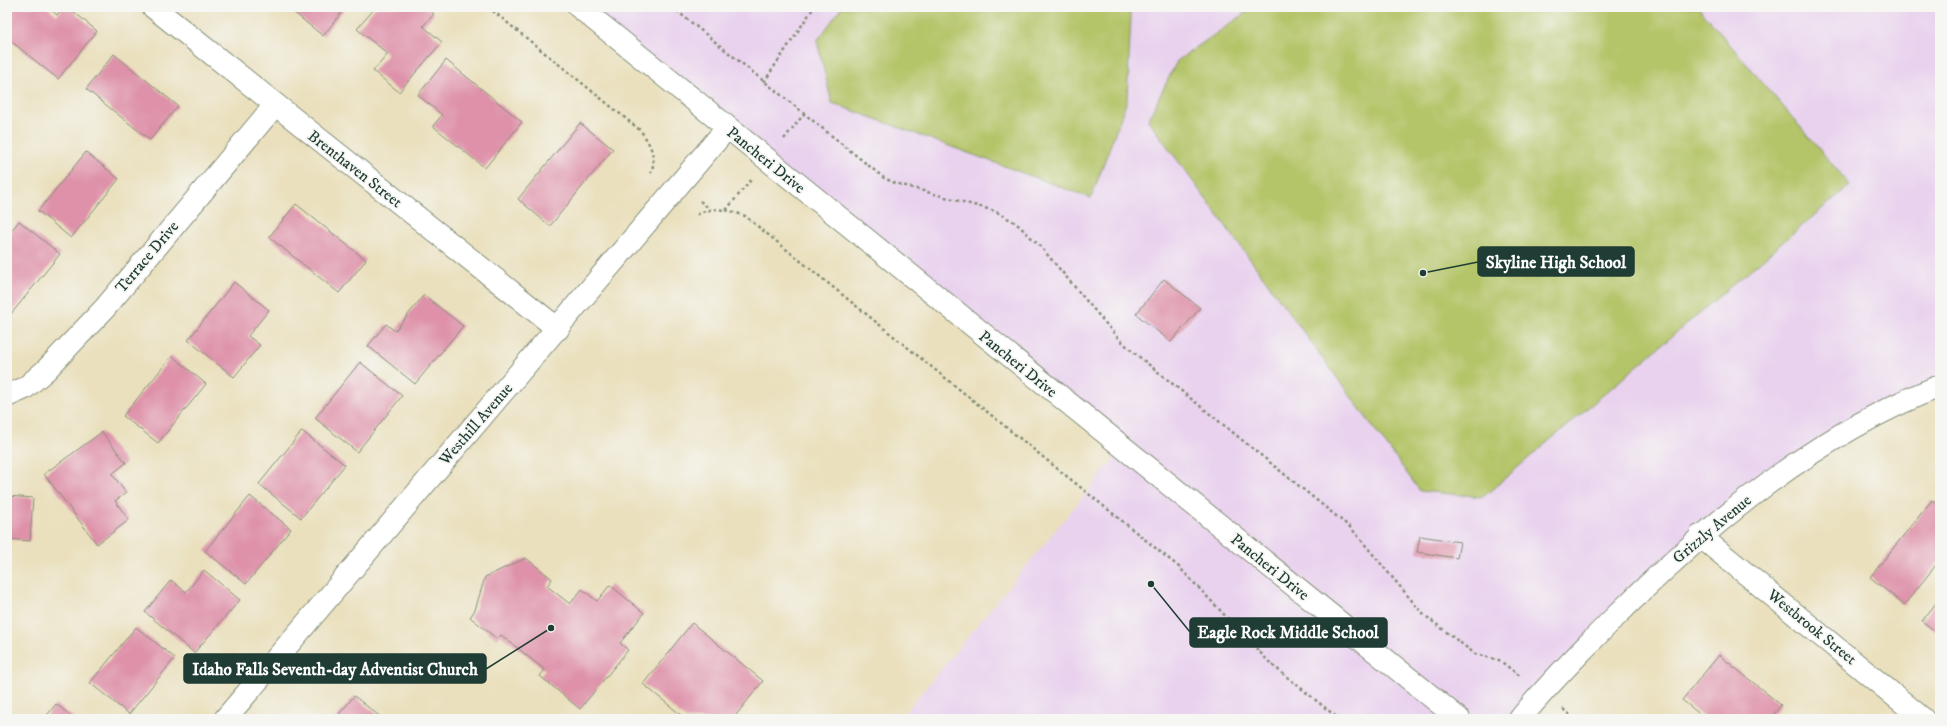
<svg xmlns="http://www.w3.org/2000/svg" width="1947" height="726" font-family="'IM FELL DW Pica',serif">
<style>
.built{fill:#e9d2ee}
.green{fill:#b4c467;stroke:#6a804e}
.building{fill:#de91a9}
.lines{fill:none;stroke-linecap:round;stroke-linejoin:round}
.minor-casing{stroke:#848e78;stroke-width:24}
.tertiary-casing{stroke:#848e78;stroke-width:24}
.path{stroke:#848e78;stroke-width:2.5;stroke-dasharray:3 3;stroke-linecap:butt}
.minor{stroke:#fff;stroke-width:22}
.tertiary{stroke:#fff;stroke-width:22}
.labels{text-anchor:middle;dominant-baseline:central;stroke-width:3.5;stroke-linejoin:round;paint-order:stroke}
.street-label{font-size:16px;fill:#1f3d34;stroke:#f6f6f2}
.leader{fill:none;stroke:#1f3d34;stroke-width:1.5}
.callout-dot{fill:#1f3d34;stroke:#f6f6f2;stroke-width:1.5}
.callout{fill:#1f3d34;stroke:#1f3d34;stroke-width:1.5}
.callout-label{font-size:17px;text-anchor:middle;font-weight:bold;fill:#fff}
</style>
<rect width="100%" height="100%" fill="#f6f6f2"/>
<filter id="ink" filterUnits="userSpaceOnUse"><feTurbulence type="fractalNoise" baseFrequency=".025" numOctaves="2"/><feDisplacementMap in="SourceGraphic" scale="8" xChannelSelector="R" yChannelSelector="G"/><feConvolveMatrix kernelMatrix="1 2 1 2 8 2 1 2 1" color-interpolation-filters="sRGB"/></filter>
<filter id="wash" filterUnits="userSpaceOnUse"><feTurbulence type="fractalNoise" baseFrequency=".012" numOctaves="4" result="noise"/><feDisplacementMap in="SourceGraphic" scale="16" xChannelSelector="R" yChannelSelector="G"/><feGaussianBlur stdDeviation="0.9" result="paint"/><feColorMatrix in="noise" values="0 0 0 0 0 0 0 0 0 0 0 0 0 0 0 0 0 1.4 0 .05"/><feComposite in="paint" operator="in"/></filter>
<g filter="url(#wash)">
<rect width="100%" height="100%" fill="#eae0bd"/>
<path class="built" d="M579,7H1940V386L1922,393L1700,536L1520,719H900L1123,448Z"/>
<path class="green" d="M842,7H1128L1131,16L1127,101L1091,198L832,103L817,41Z
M1254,7H1698L1850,185L1483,497L1420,491L1148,120L1177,61Z"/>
<g id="blocks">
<path class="building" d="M7,7H47L57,15L63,7H68L97,31L58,79L7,38Z
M287,7H346L323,36Z
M376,7H426L434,14L423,26L442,42L399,92L373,71L388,54L357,29Z
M114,54L178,106L150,140L86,89Z
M446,60L522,122L485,168L433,126L442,115L418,95Z
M580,123L613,149L550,226L518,199Z
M86,152L119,179L71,238L38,211Z
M296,204L366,260L339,293L269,237Z
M19,221L60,254L7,319V236Z
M1164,279L1200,308L1171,342L1136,314Z
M234,282L269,310L248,336L260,345L234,377L188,340Z
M424,295L463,326L415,384L368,346L386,324L395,331Z
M172,356L206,384L158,443L123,416Z
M360,362L402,396L357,452L315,418Z
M302,431L345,465L301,518L259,484Z
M102,432L126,463L112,474L126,493L115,501L129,520L97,544L44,474Z
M7,496L33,498L30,541L7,539Z
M250,496L291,529L246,584L205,551Z
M1932,500L1940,506V560L1904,605L1870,577Z
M1420,536L1460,542L1457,558L1417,552Z
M526,558L552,579L547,586L570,604L582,589L597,601L610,585L644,613L620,643L628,650L580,709L540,676L545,670L501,635L497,639L470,617L475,610L485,577Z
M204,570L240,600L194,653L145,612L171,580L186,592Z
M1940,598V635L1922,621Z
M692,623L763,681L733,719H686L643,684Z
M136,627L175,658L129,714L90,683Z
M1719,655L1781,705L1770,719H1706L1682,700Z
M354,696L383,719H335Z
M56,704L75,719H44Z"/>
</g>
</g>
<g filter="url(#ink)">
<use href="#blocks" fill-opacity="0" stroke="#848e78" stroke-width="1"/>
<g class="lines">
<defs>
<path id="minor" d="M153,7L558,329
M7,396L25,388L46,370L105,308L275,105
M1700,536L1923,719
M225,719L727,128"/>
<path id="tertiary" d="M579,7L1459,719
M1520,719C1547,685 1578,655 1608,624C1704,528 1812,436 1940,386"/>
</defs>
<use href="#minor" class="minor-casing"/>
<use href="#tertiary" class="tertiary-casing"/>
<path class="path" d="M488,7L640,130C650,143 657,157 651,173
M672,7L884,178L895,183L995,211L1016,223L1040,246L1118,338L1132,351L1351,528L1423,614L1475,654L1499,660L1520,676
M764,82L814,7
M784,139L804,114
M700,201L710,209
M726,210L751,180
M697,215C711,205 730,210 745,216L1179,567L1271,664L1339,719
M1563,709L1575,719"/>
<use href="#minor" class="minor"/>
<use href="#tertiary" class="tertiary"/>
</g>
</g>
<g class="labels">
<g class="street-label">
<text transform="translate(766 160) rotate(39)">Pancheri Drive</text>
<text transform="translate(355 169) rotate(38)">Brenthaven Street</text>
<text transform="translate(147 257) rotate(-50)">Terrace Drive</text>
<text transform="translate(1018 364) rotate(39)">Pancheri Drive</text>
<text transform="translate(476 424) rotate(-49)">Westhill Avenue</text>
<text transform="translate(1712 529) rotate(-40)">Grizzly Avenue</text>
<text transform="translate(1270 567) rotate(39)">Pancheri Drive</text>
<text transform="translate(1812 627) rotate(39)">Westbrook Street</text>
</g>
</g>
<path class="leader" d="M1423 273L1478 262M1151 584L1190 632M551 628L486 669"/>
<g class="callout-dot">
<circle cx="1423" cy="273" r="4"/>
<circle cx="1151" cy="584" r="4"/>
<circle cx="551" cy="628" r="4"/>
</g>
<g class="callout">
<rect x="1478" y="247" width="156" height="29" rx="4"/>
<rect x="1190" y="618" width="197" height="29" rx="4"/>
<rect x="184" y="654" width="302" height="29" rx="4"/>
</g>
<g class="callout-label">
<text x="1556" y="268">Skyline High School</text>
<text x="1288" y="638">Eagle Rock Middle School</text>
<text x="335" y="675">Idaho Falls Seventh-day Adventist Church</text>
</g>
<rect width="1947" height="726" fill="none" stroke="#f6f6f2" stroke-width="24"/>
</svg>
